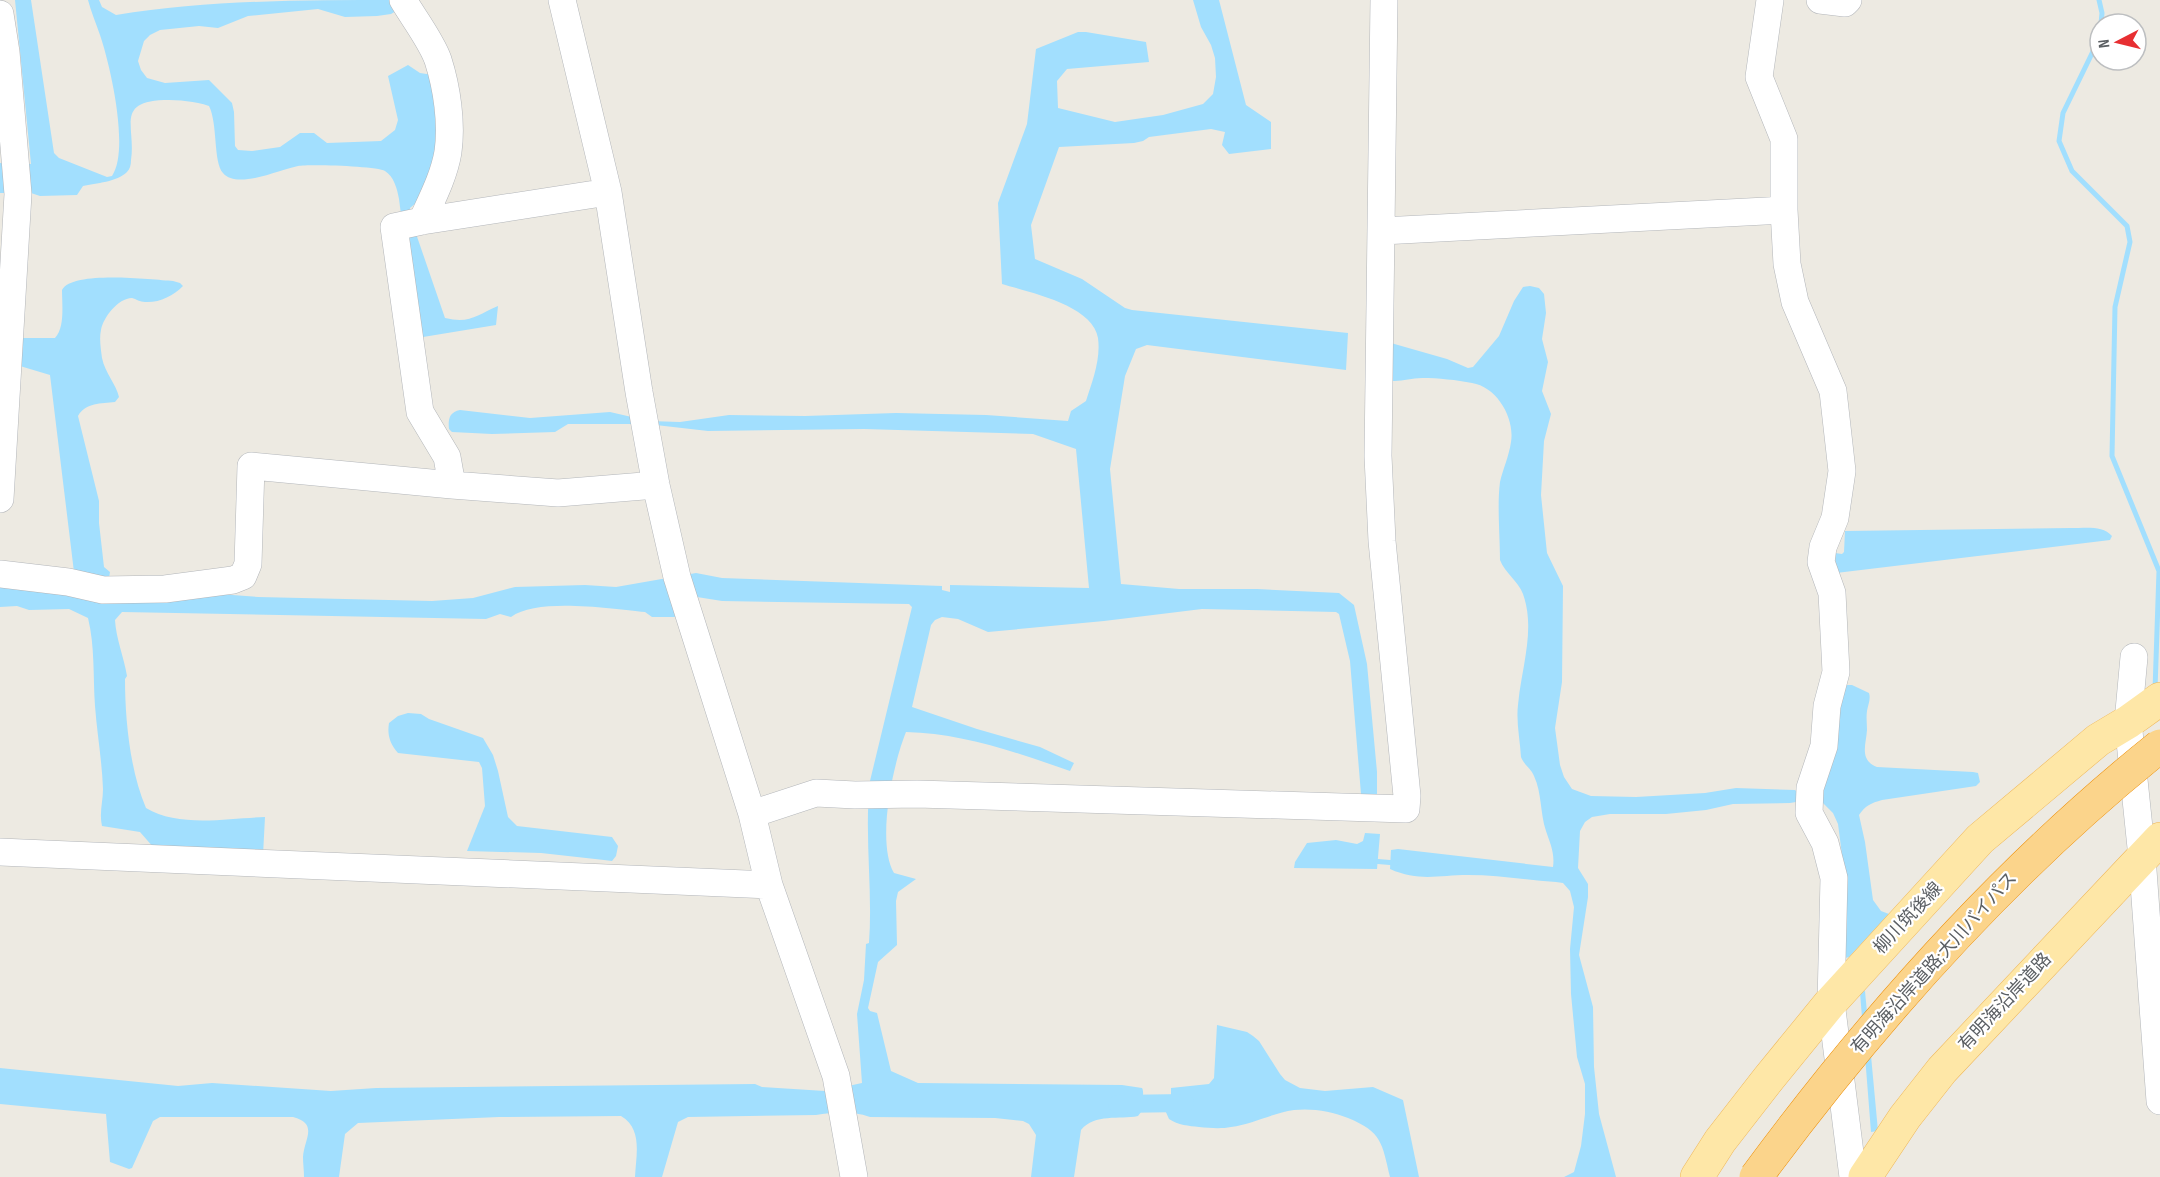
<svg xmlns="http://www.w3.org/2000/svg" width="2160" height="1177" font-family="'Sofia Sans Condensed','Noto Sans JP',sans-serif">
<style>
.water{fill:#a2dffe}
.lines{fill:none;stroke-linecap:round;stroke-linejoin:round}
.stream{stroke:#a2dffe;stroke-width:5}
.canal{stroke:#a2dffe;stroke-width:18}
.minor-casing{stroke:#b3b6ba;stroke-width:28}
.major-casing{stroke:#efb759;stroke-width:34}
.minor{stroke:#fff;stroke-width:27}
.major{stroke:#fee7a7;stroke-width:33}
.highway-bridge-casing{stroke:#ed8d03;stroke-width:34;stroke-linecap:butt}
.highway-bridge{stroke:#fbd48b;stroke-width:33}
.labels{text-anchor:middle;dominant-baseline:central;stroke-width:4.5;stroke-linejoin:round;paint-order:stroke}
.street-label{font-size:18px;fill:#5b5f63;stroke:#fff}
</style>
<rect width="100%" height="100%" fill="#edeae2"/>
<path class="water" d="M15,0H31L54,153L59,158L107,177L112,176C130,150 110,64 100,35C96,23 91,12 88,0H99L102,7L116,15C207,0 303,0 396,0L401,8L391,14L377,16L345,17L318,9L248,16L218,28L199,26L160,30L150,35L144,41L138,61L141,70L147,78L165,83L209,80L232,103L234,112L235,146L238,150L252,151L280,147L300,133H314L327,143L381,141L395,130L398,120L388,76L408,65L420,73L433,75L441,123L429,192L410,208L413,225L445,318C470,324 477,315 498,306L496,325L417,338L399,199C397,188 394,177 385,171C377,166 309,164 298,166C281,169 237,190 223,173C213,162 218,124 209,106C195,101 179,100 164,100C115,102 136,127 131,160C131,165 130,169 127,172C117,182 96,183 83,186L77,195L40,196L31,193H0V163L31,164Z
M1193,0H1219L1246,105L1271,122V149L1229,154L1222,145L1225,132L1211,129L1149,137L1143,141L1134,143L1059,147L1031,225L1035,259L1082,279L1125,308L1132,310L1348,333L1346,370L1147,345L1136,349L1125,376L1110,469L1121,584L1179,589H1257L1339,593L1354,605L1367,664L1377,772V805L1362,806L1350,661L1339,614L1336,612L1202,609L1104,621L988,632L958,619L942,617L935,620L931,625L912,707L977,729L1040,747L1074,763L1070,771C1018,753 962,733 906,732C893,764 876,842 894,873L916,879L898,892L896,901L897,945L878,962L868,1008L870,1011L877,1013L891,1071L918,1083L1122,1085L1142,1088C1145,1093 1141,1105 1141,1112L1138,1116C1119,1120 1095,1113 1081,1130L1074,1177H1031L1036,1135L1029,1124L1023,1121L995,1118L870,1117C852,1111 834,1112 816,1115L688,1117L678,1122L662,1177H635C636,1155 643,1129 621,1116L499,1117L358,1123L345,1134L339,1177H304C304,1170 303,1164 303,1157C304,1139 319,1124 293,1117H160L153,1121L132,1168L129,1169L110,1162L106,1114L0,1104V1068L178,1086L212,1083L331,1091L376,1088L755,1084L762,1087L825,1091L862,1083L857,1014L864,980L866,944L869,943C873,890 864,835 870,781L912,607L909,604L722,601L697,597L673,604L675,617H652L645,612C612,609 537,597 511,617L500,614L486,619L122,612L115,620C116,639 124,657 127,676L125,679C125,719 130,771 146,808C178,828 229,818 265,817L263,855L154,848L140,832L102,826C99,813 103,802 103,789C102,761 97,733 95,706C93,677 95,646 88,618L69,609L29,610L17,606L0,607V583L74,572L50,375L0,360L20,338H55C65,327 62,305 62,290C73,270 152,280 173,281L180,283L183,286C173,296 159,303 145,302C140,302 136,299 132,298C118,298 103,318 101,330C99,339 101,350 102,358C105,373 116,384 119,397L115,402C101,404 86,402 78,416L99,501V523L104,567L110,572L109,578L219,594L258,597L432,601L473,598L515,587L585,585L616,587L696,573L722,578L942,586V590L950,592V585L1089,588L1076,449L1033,434L864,429L708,431L647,424H568L555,432L492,434L452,432L449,429C448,420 449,412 460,410L530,418L610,412L649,421L680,422L729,415L805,416L896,413L986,415L1068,421L1071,411L1086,401C1092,382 1101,360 1098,338C1093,305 1028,292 1002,284L998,203L1027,124L1036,49L1078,32H1086L1146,42L1149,62L1067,69L1057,81L1058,108L1115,122L1163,115L1203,104L1213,94L1216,77L1215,58L1211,45L1201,27Z
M1530,286L1539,288L1544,294L1546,313L1542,339L1548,362L1542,391L1551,414L1544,441L1541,495L1547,553L1563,586L1562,682L1555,728L1560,765L1564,777L1572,789L1591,796L1636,797L1705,793L1736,788L1795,790L1800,795L1796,802L1790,803L1733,804L1706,810L1666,814H1610L1592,817L1585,822L1580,831L1578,868L1588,884V897L1579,955L1593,1007L1594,1067L1599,1114L1616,1177H1564L1574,1172L1581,1146L1585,1114V1084L1577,1057L1571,994L1570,949L1574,907L1570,891L1563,883L1556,882C1527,880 1497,875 1468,875C1439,875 1419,882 1390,869L1391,850L1398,849L1553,867C1555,853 1550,843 1546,831C1540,813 1542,793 1534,776C1531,768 1524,765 1521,757C1520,740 1516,722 1518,705C1521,669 1536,630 1523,594C1518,581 1505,573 1500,560C1500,536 1497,505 1500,482C1503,469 1509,456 1511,442C1515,418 1497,387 1472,383C1457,380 1438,378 1422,378C1409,378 1399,383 1386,380L1391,343L1447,359L1468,368L1473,367L1499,336L1514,301L1523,287Z
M2071,528C2085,528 2103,525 2112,536L2110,540L1836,573L1835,553L1842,554L1844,552L1845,531Z
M1843,685H1852L1869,693C1871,699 1868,705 1867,711C1866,718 1867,724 1867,730C1866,745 1859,760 1877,767L1973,772L1978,773L1980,782L1976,786L1882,800C1871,803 1865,806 1859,815L1865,842L1873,900L1881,911L1889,914L1849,957L1834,961L1846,886L1838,824L1833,813L1822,802L1814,791Z
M408,713L421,714L429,719L483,738L493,755L498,771L508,817L517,826L612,837L618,846L616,856L612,861L604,860L541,853L467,851L485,806L482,768L479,762L398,753C390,744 387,735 389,723L398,716Z
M1365,833L1380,834L1377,869L1294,868L1295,862L1307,843L1336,840L1357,844L1363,841Z
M1865,991L1878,1131L1871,1132L1860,992Z
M1217,1025L1247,1032L1253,1036L1259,1041L1280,1074L1285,1080L1300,1088L1325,1091L1373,1087L1403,1100L1419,1177H1390C1382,1143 1382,1132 1348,1118C1332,1111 1311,1108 1294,1110C1273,1113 1253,1124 1231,1127C1221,1129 1210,1128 1199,1127C1189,1126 1178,1125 1169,1119L1161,1101L1171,1095V1088L1209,1084L1214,1078Z"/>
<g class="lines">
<path class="stream" d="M2099,0L2102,13L2101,24
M2100,29L2099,39L2063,113L2059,141L2072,171L2127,226L2130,242L2115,307L2112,456L2159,571L2155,690
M1372,861L1396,863"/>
<path class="canal" d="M1117,1104L1185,1103"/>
<defs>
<path id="minor" d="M403,0C413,17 432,42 438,60C447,88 452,123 448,152C444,176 432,199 422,221
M562,0L608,192L639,392L656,485L677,577L752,814L769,885L836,1076L854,1177
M1770,0L1759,77L1784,139V210L1787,264L1795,302L1833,391L1842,471L1835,518L1823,547L1821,562L1832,593L1836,672L1827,706L1824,746L1810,788L1809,813L1825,843L1834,878L1831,1002L1853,1177
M1820,0L1845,3L1848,0
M0,14L6,52L18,194L0,499
M1382,231L1784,210
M452,485L447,457L420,412L394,227L422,221L608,192
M0,574L68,582L103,590L165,589L233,580L243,576L248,564L251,466L452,485L558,493L656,485
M2134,657L2128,722L2142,857L2160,1101
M752,814L816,793L855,795L917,794L1406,809L1407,796L1382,541L1378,456L1384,0
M0,852L769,885"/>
<path id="major" d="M1697,1177L1720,1141L1769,1078L1831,1002L1980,839L2098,740L2128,722L2160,699
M1865,1177L1905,1117L1942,1070L2160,839"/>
</defs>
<use href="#minor" class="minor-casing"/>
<use href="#major" class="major-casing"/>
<use href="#minor" class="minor"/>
<use href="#major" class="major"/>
<defs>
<path id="highway-bridge" d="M1756,1177C1874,1017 2005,870 2160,746"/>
</defs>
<use href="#highway-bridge" class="highway-bridge-casing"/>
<use href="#highway-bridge" class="highway-bridge"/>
</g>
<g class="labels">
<g class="street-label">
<text transform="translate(1908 918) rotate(-47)">柳川筑後線</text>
<text transform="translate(1934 963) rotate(-48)">有明海沿岸道路;大川バイパス</text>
<text transform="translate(2005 1002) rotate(-47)">有明海沿岸道路</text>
</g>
</g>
<g transform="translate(2118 42) rotate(263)"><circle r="28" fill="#ffffff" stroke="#bdbfc1" stroke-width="1.5"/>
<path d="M0-4.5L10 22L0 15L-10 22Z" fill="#e72f32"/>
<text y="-9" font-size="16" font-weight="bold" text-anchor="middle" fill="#5b5f63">N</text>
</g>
</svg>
